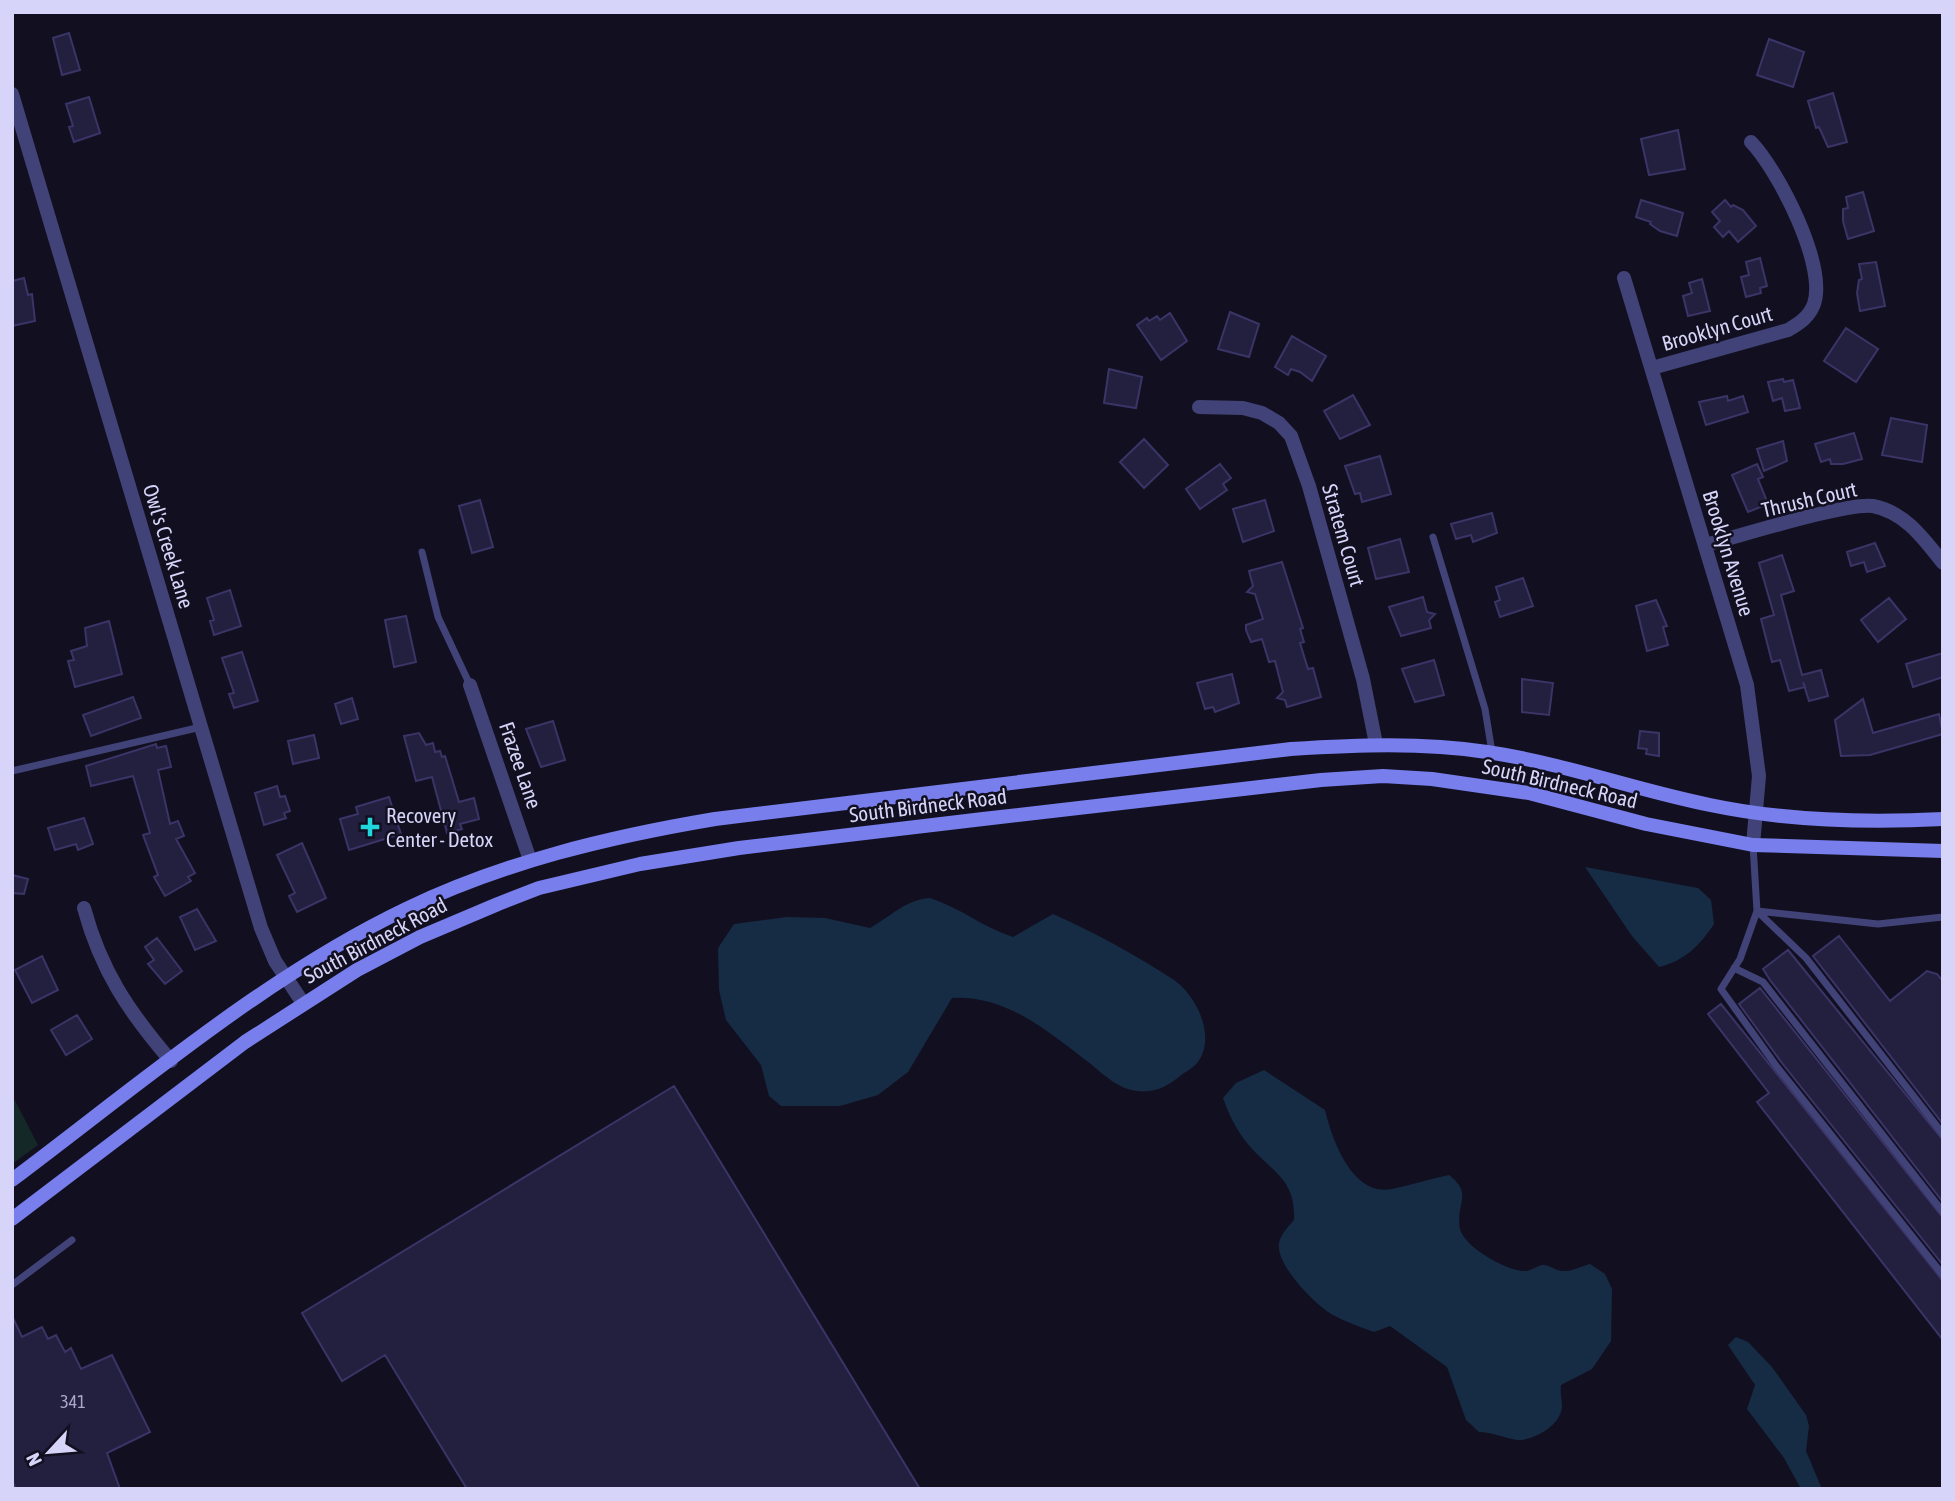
<svg xmlns="http://www.w3.org/2000/svg" width="1955" height="1501" font-family="'Asap Condensed',sans-serif">
<style>
.green{fill:#142927}
.water{fill:#162b44}
.building{fill:#231f3e;stroke:#3a3467;stroke-width:2}
.lines{fill:none;stroke-linecap:round;stroke-linejoin:round}
.service{stroke:#414378;stroke-width:7}
.minor{stroke:#414378;stroke-width:14}
.secondary{stroke:#787eec;stroke-width:14}
.poi-dot{fill:#1ed6db;stroke:#121020;stroke-width:2.5}
.labels{text-anchor:middle;dominant-baseline:central;stroke-width:5;stroke-linejoin:round;paint-order:stroke}
.number-label{font-size:18px;fill:#a9a8ca}
.street-label{font-size:21px;fill:#d6d5f9;stroke:#121020}
.poi-label{font-size:21px;fill:#d6d5f9;stroke:#121020;text-anchor:start}
</style>
<rect width="100%" height="100%" fill="#121020"/>
<path class="green" d="M12,1095L38,1145L12,1164Z"/>
<path class="water" d="M1585,867L1698,888L1711,900L1714,924C1700,945 1685,961 1659,967L1632,936Z
M930,898C961,908 982,927 1013,937L1053,914C1094,932 1136,955 1174,980C1197,996 1217,1038 1197,1063C1193,1068 1185,1072 1180,1076C1166,1087 1156,1093 1137,1091C1119,1089 1105,1076 1092,1065C1050,1033 1008,995 952,998L908,1072L878,1095L840,1106H781L769,1096L761,1065L726,1020L719,990L718,948L734,924L787,917L825,918L870,928C893,915 905,900 930,898Z
M1264,1070L1325,1110C1332,1139 1352,1197 1392,1189C1411,1185 1430,1179 1449,1175C1474,1194 1455,1204 1460,1229C1464,1247 1509,1273 1527,1271C1532,1270 1537,1266 1542,1265C1549,1264 1556,1271 1563,1271C1571,1272 1582,1266 1590,1264L1605,1274L1612,1289L1611,1341L1592,1369L1561,1385C1560,1393 1562,1400 1562,1407C1560,1425 1538,1438 1521,1440C1513,1441 1492,1432 1479,1432L1466,1420L1447,1367L1390,1326L1374,1332C1360,1327 1346,1322 1333,1315C1315,1305 1275,1264 1279,1243C1281,1234 1288,1227 1294,1220C1296,1178 1271,1172 1247,1143C1236,1129 1229,1115 1223,1098L1236,1083Z
M1736,1337L1748,1342L1772,1367L1806,1415L1809,1426L1806,1451L1822,1489H1801L1784,1458L1747,1409L1755,1385L1728,1345Z"/>
<path class="building" d="M69,33L80,70L62,75L53,38Z
M1769,39L1804,52L1793,87L1757,75Z
M1833,93L1847,142L1828,147L1819,127L1816,128L1808,101Z
M89,97L100,133L74,142L69,127L73,126L66,104Z
M1678,130L1685,169L1649,175L1641,139Z
M1863,192L1874,231L1848,239L1843,221V209L1848,208L1846,197Z
M1641,200L1683,213L1677,236L1660,231L1650,224L1651,222L1636,217Z
M1725,200L1731,207L1733,205L1743,210L1756,226L1738,242L1729,231L1723,237L1714,227L1720,221L1712,212Z
M1760,258L1767,286L1760,288L1761,293L1746,297L1741,277L1749,275L1746,262Z
M1876,262L1885,306L1860,311L1857,293L1859,280L1862,279L1859,264Z
M24,278L28,295L32,294L35,321L12,326V281Z
M1702,279L1710,311L1688,316L1683,296L1692,293L1689,283Z
M1230,312L1259,324L1249,357L1218,349Z
M1170,313L1187,341L1161,360L1137,325L1147,318L1149,321L1157,316L1160,320Z
M1846,328L1878,349L1856,382L1824,361Z
M1292,336L1326,356L1312,381L1300,372L1291,369L1288,375L1275,367Z
M1109,369L1142,377L1136,408L1104,403Z
M1783,379L1784,382L1793,380L1800,408L1785,411L1782,398L1773,401L1768,382Z
M1353,395L1370,425L1340,439L1324,411Z
M1727,396L1728,401L1743,396L1748,412L1706,425L1699,402Z
M1891,418L1927,425L1922,462L1882,455Z
M1854,433L1862,459L1843,464H1831L1830,459L1821,462L1815,444Z
M1144,439L1168,465L1144,488L1120,462Z
M1783,441L1787,461L1764,471L1757,449Z
M1380,456L1391,494L1362,502L1360,493L1355,494L1345,466Z
M1220,464L1231,478L1223,484L1227,490L1200,509L1186,489Z
M1757,464L1763,477L1758,479L1768,504L1748,512L1732,475Z
M480,500L493,547L472,553L459,506Z
M1265,500L1274,531L1243,542L1233,509Z
M1492,513L1497,533L1473,542L1471,535L1456,539L1451,524Z
M1400,539L1409,572L1376,579L1368,548Z
M1875,543L1885,566L1867,572L1864,562L1851,566L1847,552Z
M1782,555L1794,591L1781,595L1802,675L1821,670L1828,696L1809,701L1803,682L1805,687L1789,691L1780,660L1772,662L1761,619L1774,615L1759,563Z
M1282,562L1303,628L1300,629L1304,642L1300,643L1308,669L1313,668L1321,697L1287,707L1285,700L1277,698L1283,692L1275,661L1269,662L1262,639L1251,642L1246,630V625L1263,619L1255,594L1247,592L1253,586L1249,571Z
M1523,578L1533,606L1500,617L1495,602L1500,600L1496,587Z
M230,590L241,626L214,635L210,621L214,620L207,598Z
M1423,597L1427,612L1435,614L1429,620L1431,628L1401,636L1389,607Z
M1889,598L1906,619L1878,642L1861,620Z
M1656,600L1667,626L1663,627L1668,645L1647,651L1636,606Z
M406,616L416,662L394,667L385,620Z
M109,621L122,674L75,687L68,661L74,660L71,651L87,646L85,628Z
M242,652L258,701L234,708L229,694L234,693L222,658Z
M1943,653V677L1913,687L1906,664Z
M1434,660L1444,695L1415,702L1402,669Z
M1232,674L1239,703L1215,712L1213,707L1205,709L1197,683Z
M1522,679L1553,683L1549,715L1522,712Z
M133,697L141,718L91,736L83,715Z
M352,698L358,719L341,724L335,704Z
M1863,699L1873,733L1939,714L1943,734L1870,755L1841,756L1835,720Z
M553,721L565,760L541,767L526,729Z
M1640,731L1659,733V756L1646,754L1647,749L1638,748Z
M419,733L426,745L433,743L435,752L440,751L442,757L445,756L459,802L474,798L479,819L460,824L462,829L447,833L432,777L416,781L404,736Z
M314,735L319,758L293,764L288,741Z
M156,744L157,748L166,746L171,767L158,770L170,824L178,821L184,836L176,839L195,873L188,877L191,881L165,896L154,877L158,875L143,835L150,833L133,776L91,786L86,766Z
M277,786L280,797L285,796L290,811L284,813L286,818L264,825L255,793Z
M389,797L401,834L349,850L340,819L358,814L356,807Z
M84,818L93,844L78,850L76,844L55,850L48,828Z
M302,843L326,898L297,912L289,896L295,893L277,855Z
M12,875L28,879L24,894L12,893Z
M197,909L216,941L195,950L180,917Z
M1839,936L1890,1001L1927,971L1937,974L1943,981V1124L1813,956Z
M157,938L182,971L165,984L148,964L154,960L145,947Z
M1788,950L1943,1140V1202L1770,980L1763,969Z
M42,956L58,990L32,1003L15,970Z
M1760,988L1943,1218V1265L1782,1063L1739,1004Z
M1721,1004L1943,1281V1340L1757,1102L1769,1093L1708,1014Z
M77,1015L92,1039L66,1055L51,1030Z
M674,1086L920,1489H467L385,1355L342,1381L302,1313Z
M12,1316L22,1337L42,1327L48,1339L56,1335L65,1352L71,1348L81,1369L112,1355L150,1432L107,1453L120,1489H16L12,1480Z"/>
<g class="lines">
<path class="service" d="M1433,537L1485,709L1492,752
M422,552L438,617L470,685
M12,771L201,727
M1753,845L1757,911L1878,924L1943,917
M1734,968L1763,982L1943,1212
M1943,1134L1806,958L1757,911L1740,959L1721,989L1777,1067L1943,1275
M12,1285L72,1240"/>
<path class="minor" d="M12,94L261,928L275,961L303,1003
M1624,278L1747,685L1759,776L1753,845
M1652,368L1788,330C1800,323 1809,317 1814,304C1827,265 1778,170 1751,142
M1199,407L1243,408L1262,413L1279,423L1291,436L1309,486L1363,679L1376,744
M1705,545C1737,537 1847,502 1873,506C1905,512 1924,539 1943,563
M470,685L530,860
M84,908C101,971 129,1012 171,1061"/>
<path class="secondary" d="M12,1180C136,1087 266,976 406,909C504,862 608,837 715,819L1291,749C1356,745 1422,742 1487,752C1563,763 1635,790 1710,805C1786,821 1865,823 1943,819
M12,1219L245,1042L357,970L420,937L498,904L539,888L640,864L739,848L983,819L1321,780L1383,776L1432,779L1529,793L1646,824L1753,845L1943,851"/>
</g>
<path class="poi-dot" d="M366.5 816.5h7v7h7v7h-7v7h-7v-7h-7v-7h7z"/>
<g class="labels">
<g class="number-label">
<text x="73" y="1401">341</text>
</g>
<g class="street-label">
<text transform="translate(1717 328) rotate(-16)">Brooklyn Court</text>
<text transform="translate(1809 499) rotate(-13)">Thrush Court</text>
<text transform="translate(1344 535) rotate(74)">Stratem Court</text>
<text transform="translate(169 546) rotate(73)">Owl's Creek Lane</text>
<text transform="translate(1729 553) rotate(73)">Brooklyn Avenue</text>
<text transform="translate(521 765) rotate(71)">Frazee Lane</text>
<text transform="translate(1560 783) rotate(13)">South Birdneck Road</text>
<text transform="translate(928 805) rotate(-7)">South Birdneck Road</text>
<text transform="translate(375 940) rotate(-28)">South Birdneck Road</text>
</g>
<g class="poi-label">
<text x="386" y="815">Recovery<tspan x="386" dy="24">Center - Detox</tspan></text>
</g>
</g>
<rect width="1955" height="1501" fill="none" stroke="#d6d5f9" stroke-width="28"/>
<g transform="translate(49 1452) rotate(244)" stroke="#121020" stroke-width="5" paint-order="stroke">
<path d="M0-5L12 26L0 18L-12 26Z" fill="#d6d5f9"/>
<text y="-10" font-size="19" font-weight="bold" text-anchor="middle" fill="#d6d5f9">N</text>
</g>
</svg>
